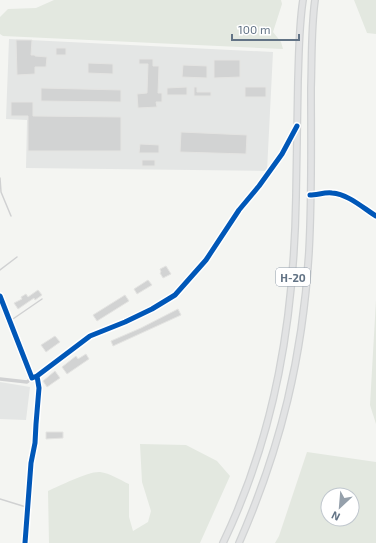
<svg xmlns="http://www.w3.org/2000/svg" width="376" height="543" font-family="'Exo 2',sans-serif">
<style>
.built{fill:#e4e6e5}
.green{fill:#e3e8e0;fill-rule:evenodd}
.building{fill:#d2d3d3;stroke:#e4e4e2}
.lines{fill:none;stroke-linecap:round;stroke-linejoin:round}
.primary-casing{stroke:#d0d2d3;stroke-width:8}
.service{stroke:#d0d1d2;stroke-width:1.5}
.minor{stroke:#d0d1d2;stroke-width:3.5}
.primary{stroke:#e2e3e4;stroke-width:5.5}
.cycleway-casing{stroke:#fff;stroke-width:8}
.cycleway{stroke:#0057b8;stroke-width:5}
.labels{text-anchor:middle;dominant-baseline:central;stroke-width:4;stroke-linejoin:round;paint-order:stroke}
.shield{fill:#fff;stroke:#919daa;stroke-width:1}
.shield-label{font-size:11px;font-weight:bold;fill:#627385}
</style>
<rect width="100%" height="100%" fill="#f4f5f2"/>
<path class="built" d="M9,39L273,52L267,171L26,168L27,120L6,119Z
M0,382L30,387L26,420L0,419Z"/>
<path class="green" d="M54,0H281L282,4L273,32L281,42L283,49L3,36L0,34V17L8,9L36,8Z
M354,0H376V34L367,33Z
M376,300V424L370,405Z
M140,444L186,445L217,461L230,476L200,543H49L48,491C59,486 89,471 100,472C110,473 120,480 129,484V517L133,531L148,522L151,511L142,482Z
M307,452L376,462V543H275L279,536ZM328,495H352V519H328Z"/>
<path class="building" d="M16,40H32L31,55H35V56L47,57L46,67H35V74L17,75Z
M56,48H66V55H56Z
M139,59H153V66H159L158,93H162V102H156L157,107L138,108L137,94L147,93L148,64H139Z
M214,60H240V77L214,78Z
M88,63L113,64V74L88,73Z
M183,65L207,66V78L182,77Z
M187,87V95H167V88Z
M194,87H197V92H211V96H194Z
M245,87H266V97H245Z
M41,88L121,90V102L41,101Z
M11,102H33V116L121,117V151H28V116H11Z
M181,132L247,135L246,154L180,152Z
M140,144L159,145V153H139Z
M142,160H155V166H142Z
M166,266L171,274L163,278L160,273L161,272L160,269Z
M148,280L152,285L137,294L134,289Z
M38,290L42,295L35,300L34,298L18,309L14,303L22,299L21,297L26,294L28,297Z
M125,295L129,301L97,321L93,315Z
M178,309L181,315L113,346L111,341L141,328Z
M55,336L60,342L46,352L41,345Z
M86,354L89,359L67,374L62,367L76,356L78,359Z
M55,371L60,378L47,387L43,381Z
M46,432H63V438L46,439Z"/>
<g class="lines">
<defs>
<path id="primary" d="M223,543C276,432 294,318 296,197C297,157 297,118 298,79C299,52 299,26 303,0
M239,543C281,447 303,356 309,251C312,197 311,142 311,88C312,58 311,29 315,0"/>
</defs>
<use href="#primary" class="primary-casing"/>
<path class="service" d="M0,178L1,192L11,216
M0,270L17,257
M10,321L42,299
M0,499L26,507"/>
<path class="minor" d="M310,195C317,195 325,192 332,193C348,194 363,208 376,216
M0,296L32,378L37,376L90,336L125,322L152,309L175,295L206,260L239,210L259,186L282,154L297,127
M0,379L27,382L32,378
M25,543L31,463L35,443L36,424L39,388L37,376"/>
<use href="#primary" class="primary"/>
<defs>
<path id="cycleway" d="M310,195C317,195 325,192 332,193C348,194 363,208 376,216
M0,296L32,378L37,376L90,336L125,322L152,309L175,295L206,260L239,210L259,186L282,154L297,126
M25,543L31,463L35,443L36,424L39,388L37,376"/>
</defs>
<use href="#cycleway" class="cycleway-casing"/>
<use href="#cycleway" class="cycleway"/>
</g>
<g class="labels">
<rect class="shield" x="276" y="268" width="34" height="18" rx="3"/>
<g class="shield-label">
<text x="293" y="277">Н-20</text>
</g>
</g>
<g transform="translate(340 507) rotate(206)"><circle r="19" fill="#ffffff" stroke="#c0c7ce"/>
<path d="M0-3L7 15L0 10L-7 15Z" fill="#95a0ab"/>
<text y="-6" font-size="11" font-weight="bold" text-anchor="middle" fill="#627385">N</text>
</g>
<path d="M232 34v6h67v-6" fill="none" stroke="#627385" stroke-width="2"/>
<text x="238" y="34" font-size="12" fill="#627385" stroke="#ffffff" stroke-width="3" paint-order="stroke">100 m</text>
</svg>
